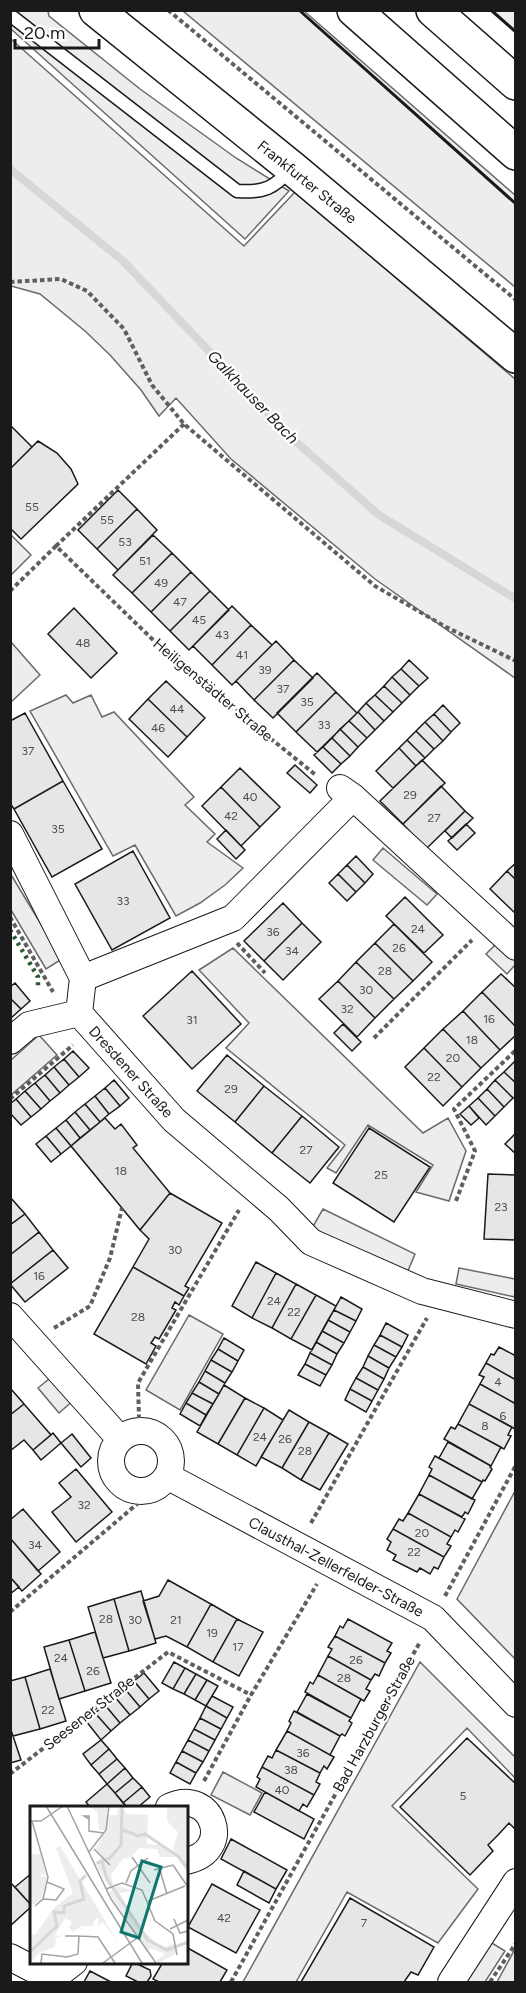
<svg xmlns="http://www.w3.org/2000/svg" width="526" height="1993" font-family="Figtree,sans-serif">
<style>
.built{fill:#ededed;stroke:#6a6a6a;stroke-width:1.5}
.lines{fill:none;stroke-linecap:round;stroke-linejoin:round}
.stream{stroke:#d7d7d7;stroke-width:8}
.building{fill:#e6e6e6;stroke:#1a1a1a;stroke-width:1.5}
.lane-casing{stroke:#1a1a1a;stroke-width:15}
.street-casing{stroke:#1a1a1a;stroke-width:28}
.primary-casing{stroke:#1a1a1a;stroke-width:36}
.highway-casing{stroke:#1a1a1a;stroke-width:36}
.path{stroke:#5f5f5f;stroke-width:4;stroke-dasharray:4.5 3;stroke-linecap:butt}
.lane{stroke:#fff;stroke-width:12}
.street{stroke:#fff;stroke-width:26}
.primary{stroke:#fff;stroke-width:33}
.highway{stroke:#fff;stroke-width:33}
.hedge{stroke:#2b5a34;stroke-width:4.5;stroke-dasharray:3 4.5;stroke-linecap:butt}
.wall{stroke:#1a1a1a;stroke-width:3}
.labels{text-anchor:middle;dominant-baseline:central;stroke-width:4.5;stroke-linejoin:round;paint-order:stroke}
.number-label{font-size:12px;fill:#4d4d4d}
.street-label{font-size:15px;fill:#1a1a1a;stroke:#fff}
.water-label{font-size:16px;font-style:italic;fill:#1a1a1a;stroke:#fff}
.inset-river{fill:none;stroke:#d7d7d7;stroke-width:3}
.inset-road{fill:none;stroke:#a3a3a3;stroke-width:1.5}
.view{fill:#0f766e;fill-opacity:0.15;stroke:#0f766e;stroke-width:3}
.inset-edge{fill:none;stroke:#1a1a1a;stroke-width:3}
</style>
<rect width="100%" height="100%" fill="#fff"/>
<path class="built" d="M11,11H48L49,16L140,89L236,158L289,191L245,239L11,29Z
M183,11H304L515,195V287Z
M491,11H515V32Z
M11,39L244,246L295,192L515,379V678L375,579L231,459L176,398L159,416L141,390L110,355L85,331L40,294L11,286Z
M10,534L31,555L11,575H10Z
M11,642L40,675L11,702Z
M66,695L73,703L91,695L102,717L114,712L194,797L185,805L215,834L207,842L243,868L225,885L200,903L176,916L135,845L113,856L30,711Z
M383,848L437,894L427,905L373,860Z
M10,873L62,959L46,969L11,910Z
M498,942L515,958V965L507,974L486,954Z
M233,948L423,1133L448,1118L466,1151L449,1201L416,1192L433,1165L368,1125L336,1173L327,1168L345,1145L226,1048L249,1023L199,970Z
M39,1035L57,1055L11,1095V1060Z
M323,1209L415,1254L407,1273L312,1228Z
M459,1268L515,1279V1297L456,1284Z
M189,1315L223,1334L180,1410L146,1390Z
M55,1374L75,1399L59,1413L38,1388Z
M515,1491V1659L457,1599Z
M420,1662L515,1757V1778L467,1728L392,1806L478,1889L438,1943L347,1892L296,1982H243Z
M223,1772L262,1793L250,1815L211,1795Z
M487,1940L505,1951L485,1982H460Z
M515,1949V1982H497Z"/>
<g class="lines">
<path class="stream" d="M10,169L123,261L294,440L379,515L516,599"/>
</g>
<path class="building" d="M10,425L32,447L10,469Z
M38,441L57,453L71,469L78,484L21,539L10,528V469Z
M118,490L137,509L97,549L78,530Z
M137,509L157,530L118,570L97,549Z
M153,535L172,553L132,593L113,575Z
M172,553L191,572L151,612L132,593Z
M191,572L210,591L170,631L151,612Z
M210,591L229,610L189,650L170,631Z
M232,606L251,625L212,665L193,646Z
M74,608L117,653L91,678L48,634Z
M251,625L272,645L232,685L212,665Z
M276,641L294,660L254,700L236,681Z
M294,660L313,678L273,718L254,700Z
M409,660L428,678L419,686L401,669Z
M401,669L419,686L410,695L392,677Z
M317,673L336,692L296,732L277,713Z
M392,677L410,695L402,703L384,686Z
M166,681L205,718L187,737L148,699Z
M384,686L402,703L393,712L375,695Z
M336,692L357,713L317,752L296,732Z
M375,695L393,712L384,721L366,703Z
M148,699L187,737L168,757L129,719Z
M366,703L384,721L375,730L358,712Z
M443,705L460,723L451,732L434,714Z
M358,712L375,730L367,738L349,721Z
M25,713L63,781L14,809L10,803V721Z
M434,714L451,732L443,741L425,722Z
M349,721L367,738L358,747L340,729Z
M425,722L443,741L434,749L416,731Z
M340,729L358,747L350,756L332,738Z
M416,731L434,749L425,758L407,740Z
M332,738L350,756L341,764L323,747Z
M407,740L425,758L416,766L399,748Z
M323,747L341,764L332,773L314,755Z
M399,748L416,766L393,788L376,771Z
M422,760L445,783L403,824L380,801Z
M295,765L317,785L310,793L287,773Z
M240,768L280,807L260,827L221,787Z
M63,781L102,849L52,877L14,809Z
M441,786L465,811L426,849L403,824Z
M221,787L260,827L241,846L202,806Z
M465,811L473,818L452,838L445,831Z
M466,824L475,833L457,850L448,841Z
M226,830L245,850L236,859L217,839Z
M133,851L170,918L112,950L75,884Z
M356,856L373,874L365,883L347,865Z
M516,863V880L507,871Z
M347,865L365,883L356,892L338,874Z
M507,871L516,880V914L490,889Z
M338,874L356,892L347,901L329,883Z
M405,897L443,935L424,953L386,916Z
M283,903L302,923L264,961L244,941Z
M302,923L321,942L283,980L264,961Z
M394,924L432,962L413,981L375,943Z
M375,943L413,981L394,999L356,962Z
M356,962L394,999L375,1018L338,981Z
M192,971L241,1024L192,1069L143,1016Z
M501,974L516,988V1027L482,992Z
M338,981L375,1018L357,1037L319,999Z
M15,983L30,1001L21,1009L10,998V987Z
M482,992L516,1027V1035L500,1050L463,1011Z
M10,998L21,1009L11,1018L10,1017Z
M463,1011L500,1050L481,1068L443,1029Z
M343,1024L361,1042L352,1051L334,1033Z
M443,1029L481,1068L462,1087L424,1048Z
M424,1048L462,1087L443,1106L405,1067Z
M73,1051L89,1068L79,1077L64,1059Z
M227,1055L264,1086L235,1122L197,1091Z
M64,1059L79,1077L69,1085L54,1067Z
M514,1062L516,1064V1083L504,1072Z
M54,1067L69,1085L60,1093L45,1075Z
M504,1072L516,1083V1096L513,1098L495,1080Z
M45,1075L60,1093L50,1101L35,1083Z
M114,1080L129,1098L120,1106L105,1088Z
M495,1080L513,1098L504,1107L487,1089Z
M35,1083L50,1101L41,1109L25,1091Z
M264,1086L302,1116L272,1153L235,1122Z
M105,1088L120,1106L109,1114L95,1096Z
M487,1089L504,1107L495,1116L478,1098Z
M25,1091L41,1109L31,1117L16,1099Z
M95,1096L109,1114L100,1122L85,1104Z
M478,1098L495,1116L486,1125L469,1106Z
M16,1099L31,1117L21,1125L10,1113V1104Z
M85,1104L100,1122L90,1130L75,1112Z
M469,1106L479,1118L471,1125L460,1114Z
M75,1112L90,1130L80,1138L66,1120Z
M302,1116L339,1147L310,1183L272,1153Z
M105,1118L115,1129L121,1124L137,1145L133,1148L170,1193L140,1230L71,1146Z
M66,1120L80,1138L71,1146L56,1128Z
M56,1128L71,1146L61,1154L46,1136Z
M369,1128L430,1167L394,1222L333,1183Z
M514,1135L516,1136V1154L505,1144Z
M46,1136L61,1154L51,1162L36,1144Z
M488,1174L516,1175V1240L484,1239Z
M170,1193L222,1223L185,1286L189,1288L184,1296L133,1267L149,1239L140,1230Z
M10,1197L25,1214L10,1225Z
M25,1214L39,1232L10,1255V1225Z
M39,1232L53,1250L10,1284V1255Z
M53,1250L68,1268L25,1302L10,1284Z
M256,1262L276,1273L252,1318L232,1306Z
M133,1267L184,1296L179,1305L175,1302L172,1308L176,1310L159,1339L155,1337L151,1343L156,1346L146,1364L94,1334Z
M276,1273L296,1284L272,1328L252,1318Z
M296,1284L316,1295L291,1339L272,1328Z
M316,1295L336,1306L312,1350L291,1339Z
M341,1297L362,1309L356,1321L334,1310Z
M334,1310L356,1321L350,1332L328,1320Z
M328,1320L350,1332L344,1343L322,1331Z
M386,1323L408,1335L402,1347L380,1335Z
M322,1331L344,1343L337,1354L316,1342Z
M380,1335L402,1347L396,1357L374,1345Z
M224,1338L244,1350L238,1361L218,1349Z
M316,1342L337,1354L332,1365L310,1353Z
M374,1345L396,1357L389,1368L368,1356Z
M499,1347L516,1356V1380L486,1363L491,1354L494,1355Z
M218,1349L238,1361L232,1372L211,1360Z
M310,1353L332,1365L326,1375L305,1364Z
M368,1356L389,1368L384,1379L363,1367Z
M211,1360L232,1372L225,1383L205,1371Z
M486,1363L516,1380V1404L480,1384L484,1377L479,1375Z
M305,1364L326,1375L320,1386L298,1375Z
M363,1367L384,1379L378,1390L356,1378Z
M205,1371L225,1383L219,1394L199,1382Z
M356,1378L378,1390L372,1401L350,1389Z
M199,1382L219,1394L213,1404L192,1393Z
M480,1384L516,1404L515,1429L469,1404Z
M224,1385L245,1398L218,1444L197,1432Z
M11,1389L24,1404L10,1415V1389Z
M350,1389L372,1401L366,1412L345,1400Z
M192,1393L213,1404L206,1415L186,1403Z
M245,1398L264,1408L237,1455L218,1444Z
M186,1403L206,1415L200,1426L180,1414Z
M24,1404L51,1435L33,1450L24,1440L10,1451V1415Z
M469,1404L512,1427L508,1435L511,1436L504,1449L458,1424Z
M264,1408L283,1420L256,1466L237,1455Z
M289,1410L309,1422L282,1468L261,1457Z
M309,1422L329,1433L301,1480L282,1468Z
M458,1424L501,1447L491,1466L444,1439L451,1427L455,1429Z
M53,1433L61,1443L41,1460L33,1450Z
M329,1433L348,1444L320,1490L301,1480Z
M72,1434L91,1458L81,1467L61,1443Z
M448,1442L491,1466L490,1467L492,1469L485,1481L483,1480L482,1482L439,1458Z
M435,1456L482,1482L472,1499L429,1475L432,1469L429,1467Z
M76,1469L112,1512L76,1542L52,1512L71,1497L59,1483Z
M429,1475L475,1500L468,1514L465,1512L462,1517L419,1494Z
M419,1494L465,1519L458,1532L455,1530L451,1537L408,1513Z
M23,1509L60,1552L38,1571L10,1538V1520Z
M408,1513L451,1537L447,1544L451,1546L444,1557L393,1529L399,1519L403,1521Z
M393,1529L444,1557L438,1569L434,1567L430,1574L420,1568L417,1572L393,1560L396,1555L387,1550L391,1542L387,1539Z
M10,1538L41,1574L22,1591L10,1577Z
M10,1577L19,1587L10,1594Z
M168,1580L211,1604L187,1647L166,1636L155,1639L143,1601L159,1596Z
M141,1591L156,1643L129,1651L114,1599Z
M114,1599L129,1651L103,1658L88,1607Z
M211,1604L237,1619L213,1662L187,1647Z
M237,1619L263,1632L239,1676L213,1662Z
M348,1619L392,1643L387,1651L391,1653L385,1663L335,1636L340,1626L343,1628Z
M95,1632L111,1683L85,1691L69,1640Z
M335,1636L385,1663L379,1676L375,1674L371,1680L328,1656L332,1649L328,1647Z
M69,1640L85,1691L59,1699L44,1647Z
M328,1656L371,1680L366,1689L370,1691L364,1701L318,1675Z
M174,1662L185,1668L173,1689L162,1683Z
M185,1668L196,1674L184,1694L173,1689Z
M50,1669L66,1721L40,1729L25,1677Z
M144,1673L159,1691L149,1699L134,1681Z
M196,1674L207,1680L195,1700L184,1694Z
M318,1675L361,1699L351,1718L305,1692L310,1682L313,1684Z
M25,1677L40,1729L13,1736L10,1727V1681Z
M207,1680L218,1686L206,1706L195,1700Z
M134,1681L149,1699L140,1707L125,1689Z
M125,1689L140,1707L130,1715L115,1697Z
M307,1694L351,1718L349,1721L352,1723L345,1736L342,1734L340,1736L297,1712Z
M212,1696L233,1707L227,1718L206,1706Z
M115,1697L130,1715L120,1723L105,1705Z
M105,1705L120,1723L111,1731L95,1713Z
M206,1706L227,1718L221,1729L200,1718Z
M294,1711L340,1736L330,1755L287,1731L291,1723L289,1721Z
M95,1713L111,1731L101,1740L86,1721Z
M200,1718L221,1729L215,1740L194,1729Z
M10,1727L21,1760L10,1763Z
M194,1729L215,1740L209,1751L188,1740Z
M287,1731L334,1757L327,1769L324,1766L320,1773L276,1750Z
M467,1738L516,1784V1827L514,1828L509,1823L498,1835L488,1845L493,1851L470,1875L400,1807Z
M101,1740L109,1749L91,1765L83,1754Z
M188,1740L209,1751L203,1762L182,1751Z
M109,1749L117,1759L99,1774L91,1765Z
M276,1750L320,1773L316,1782L320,1784L314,1795L262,1767L268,1756L272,1758Z
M182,1751L203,1762L196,1773L176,1762Z
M117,1759L125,1768L107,1784L99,1774Z
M176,1762L196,1773L190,1784L170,1773Z
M262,1767L314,1795L307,1807L303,1804L299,1811L256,1787L260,1779L257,1777Z
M125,1768L133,1778L115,1793L107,1784Z
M133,1778L142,1787L123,1803L115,1793Z
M107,1784L115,1793L127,1807H90L86,1802Z
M142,1787L150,1797L138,1807H127L123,1803Z
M265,1792L314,1819L304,1839L254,1812Z
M231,1839L287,1870L276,1889L221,1859Z
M244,1871L276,1889L269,1903L237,1885Z
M32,1873V1906L15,1887Z
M10,1882L32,1906L10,1926Z
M212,1884L260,1910L236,1953L188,1927Z
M350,1898L434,1947L418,1975L411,1972L404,1982H301Z
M186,1947L227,1970L220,1982H159L153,1979L163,1962H186Z
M133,1962L150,1970L151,1976L147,1982H138L126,1976Z
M90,1971L111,1982H84Z"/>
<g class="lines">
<defs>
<path id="lane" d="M10,15L237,191C264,193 274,188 291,169"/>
<path id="street" d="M340,788L353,797L516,947
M10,834L83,978L79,1013L174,1120L279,1209L311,1242L422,1291L516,1315
M83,978L233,918L353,797
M10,1041L29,1025L79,1013
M10,1316L120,1439
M111 1461a30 30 0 1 1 60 0a30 30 0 1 1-60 0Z
M167,1476L433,1618L516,1704
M169,1807C212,1786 236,1851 186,1861
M10,1957L52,1979
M48,1982L74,1962
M451,1982L516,1882"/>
<path id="primary" d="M96,10L292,168L516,356"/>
<path id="highway" d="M354,10L516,153
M433,10L516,83"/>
</defs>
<use href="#lane" class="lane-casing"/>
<use href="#street" class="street-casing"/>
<use href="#primary" class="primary-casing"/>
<use href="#highway" class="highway-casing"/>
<path class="path" d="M168,10L516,300
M10,282L61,279L87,291L124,329L152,385L184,424L375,586L446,627L516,661
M184,424L56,546L177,663L317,776
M10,591L56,546
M10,917L53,992
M237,943L265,973
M374,1038L472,940
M10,1099L73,1045
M456,1201L475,1151L454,1109L516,1050
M54,1328L90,1306L110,1258L122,1208
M139,1419L138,1383L239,1210
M311,1523L427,1318
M445,1596L516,1465
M10,1612L150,1493
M10,1774L168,1652L251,1695
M204,1781L251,1695L317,1584
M231,1982L420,1642
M490,1982L516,1943"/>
<use href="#lane" class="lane"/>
<use href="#street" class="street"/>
<use href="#primary" class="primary"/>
<use href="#highway" class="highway"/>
<path class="hedge" d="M10,930L38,977V989"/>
<path class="wall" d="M299,10L516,204
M491,10L516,32"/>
</g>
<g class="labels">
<g class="number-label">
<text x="32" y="507">55</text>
<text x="107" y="520">55</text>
<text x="125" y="542">53</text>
<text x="145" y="561">51</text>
<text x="161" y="583">49</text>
<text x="180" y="602">47</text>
<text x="199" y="620">45</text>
<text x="222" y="635">43</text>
<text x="83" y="643">48</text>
<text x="242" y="655">41</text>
<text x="265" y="670">39</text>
<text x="283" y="689">37</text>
<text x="307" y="702">35</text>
<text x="177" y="709">44</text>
<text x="324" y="725">33</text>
<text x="158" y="728">46</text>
<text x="28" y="751">37</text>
<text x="410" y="795">29</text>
<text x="250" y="797">40</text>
<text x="231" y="816">42</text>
<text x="434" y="818">27</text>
<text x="58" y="829">35</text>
<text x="123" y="901">33</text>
<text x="418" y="929">24</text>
<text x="273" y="932">36</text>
<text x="399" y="948">26</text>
<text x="292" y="951">34</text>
<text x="385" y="971">28</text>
<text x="366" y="990">30</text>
<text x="347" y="1009">32</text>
<text x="489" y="1019">16</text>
<text x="192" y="1020">31</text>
<text x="472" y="1040">18</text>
<text x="453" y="1058">20</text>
<text x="434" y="1077">22</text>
<text x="231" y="1089">29</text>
<text x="306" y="1150">27</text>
<text x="121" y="1171">18</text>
<text x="381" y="1175">25</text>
<text x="501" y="1207">23</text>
<text x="175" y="1250">30</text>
<text x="39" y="1276">16</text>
<text x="274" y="1301">24</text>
<text x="294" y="1312">22</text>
<text x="138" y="1317">28</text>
<text x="498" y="1382">4</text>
<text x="503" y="1416">6</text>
<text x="485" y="1426">8</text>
<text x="260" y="1437">24</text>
<text x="285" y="1439">26</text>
<text x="305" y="1451">28</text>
<text x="84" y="1505">32</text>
<text x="422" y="1533">20</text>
<text x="35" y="1545">34</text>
<text x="414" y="1552">22</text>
<text x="106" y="1619">28</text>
<text x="135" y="1620">30</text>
<text x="176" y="1620">21</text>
<text x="212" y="1633">19</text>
<text x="238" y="1647">17</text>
<text x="61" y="1658">24</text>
<text x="356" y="1660">26</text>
<text x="93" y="1671">26</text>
<text x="344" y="1678">28</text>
<text x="48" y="1710">22</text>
<text x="303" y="1753">36</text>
<text x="291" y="1770">38</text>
<text x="282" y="1790">40</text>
<text x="463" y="1796">5</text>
<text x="224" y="1918">42</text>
<text x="364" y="1923">7</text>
</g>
<g class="street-label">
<text transform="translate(307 182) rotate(39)">Frankfurter Straße</text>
<text transform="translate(213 690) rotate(40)">Heiligenstädter Straße</text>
<text transform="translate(131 1072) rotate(48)">Dresdener Straße</text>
<text transform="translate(336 1567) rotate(28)">Clausthal-Zellerfelder-Straße</text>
<text transform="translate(89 1713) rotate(-38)">Seesener Straße</text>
<text transform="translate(374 1724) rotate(-61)">Bad Harzburger Straße</text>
</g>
<g class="water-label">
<text transform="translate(253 397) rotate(46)">Galkhauser Bach</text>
</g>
</g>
<g transform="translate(30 1806)">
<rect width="158" height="158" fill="#fff"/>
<path d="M55,0H78V9H87L89,0H94L96,8L118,9L117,38L129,39L142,47L148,26L137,15V0H157V65L146,51H130L127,43L109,42L101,51L93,53L81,69L83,78H78L65,57L72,52L65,43L76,24H69L67,5ZM30,40L89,138L73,116L67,120L69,113H65L63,120H51L49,128L50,121L43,126L39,122L42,116L35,112L25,129L31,131H26L25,141L9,147L0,157V128L5,129L24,102L43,87L26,42ZM1,48H11L16,69L12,68L9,71L17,70L11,95L5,98L0,99ZM87,80L104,85L89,87L114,126L132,142L145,137L147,147L129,157L126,155L135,148L120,142L118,146L79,87Z" fill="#ededed"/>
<path class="inset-river" d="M91,27L94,24L108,30L115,28L149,51L158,63M72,56L77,73L118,134L137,144L158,136M67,57L80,52L91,39L92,0M0,146L27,120L24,106L34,107V100L54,93L50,75L56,69"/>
<path class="inset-road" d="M16,0L112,157M37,0L81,93L126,157M59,13L54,10H59V25L74,27M0,15H11L33,0M2,15L18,71L13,93L5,100M64,43L80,59M59,46L76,24L79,0M102,51L120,77M129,61L137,88M124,64L143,59L158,81M96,77L101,65L118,52M76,83L92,77L112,84L125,115L143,128L147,149M13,93L26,94L34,83L17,76M118,95L155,80M144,113L150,127L158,125M140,123L158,114M35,130H49L48,148L37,151M49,130L68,131L85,157M11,157L12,148L37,151M73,157L107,132"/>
<path class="view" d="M112,55L131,61L109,132L91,126Z"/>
<rect width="158" height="158" class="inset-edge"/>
</g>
<rect width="526" height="1993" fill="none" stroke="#1a1a1a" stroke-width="24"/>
<path d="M15 39v9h84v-9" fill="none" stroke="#1a1a1a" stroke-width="3"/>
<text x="24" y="39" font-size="18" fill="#1a1a1a" stroke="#ffffff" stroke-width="4.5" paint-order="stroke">20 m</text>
</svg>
